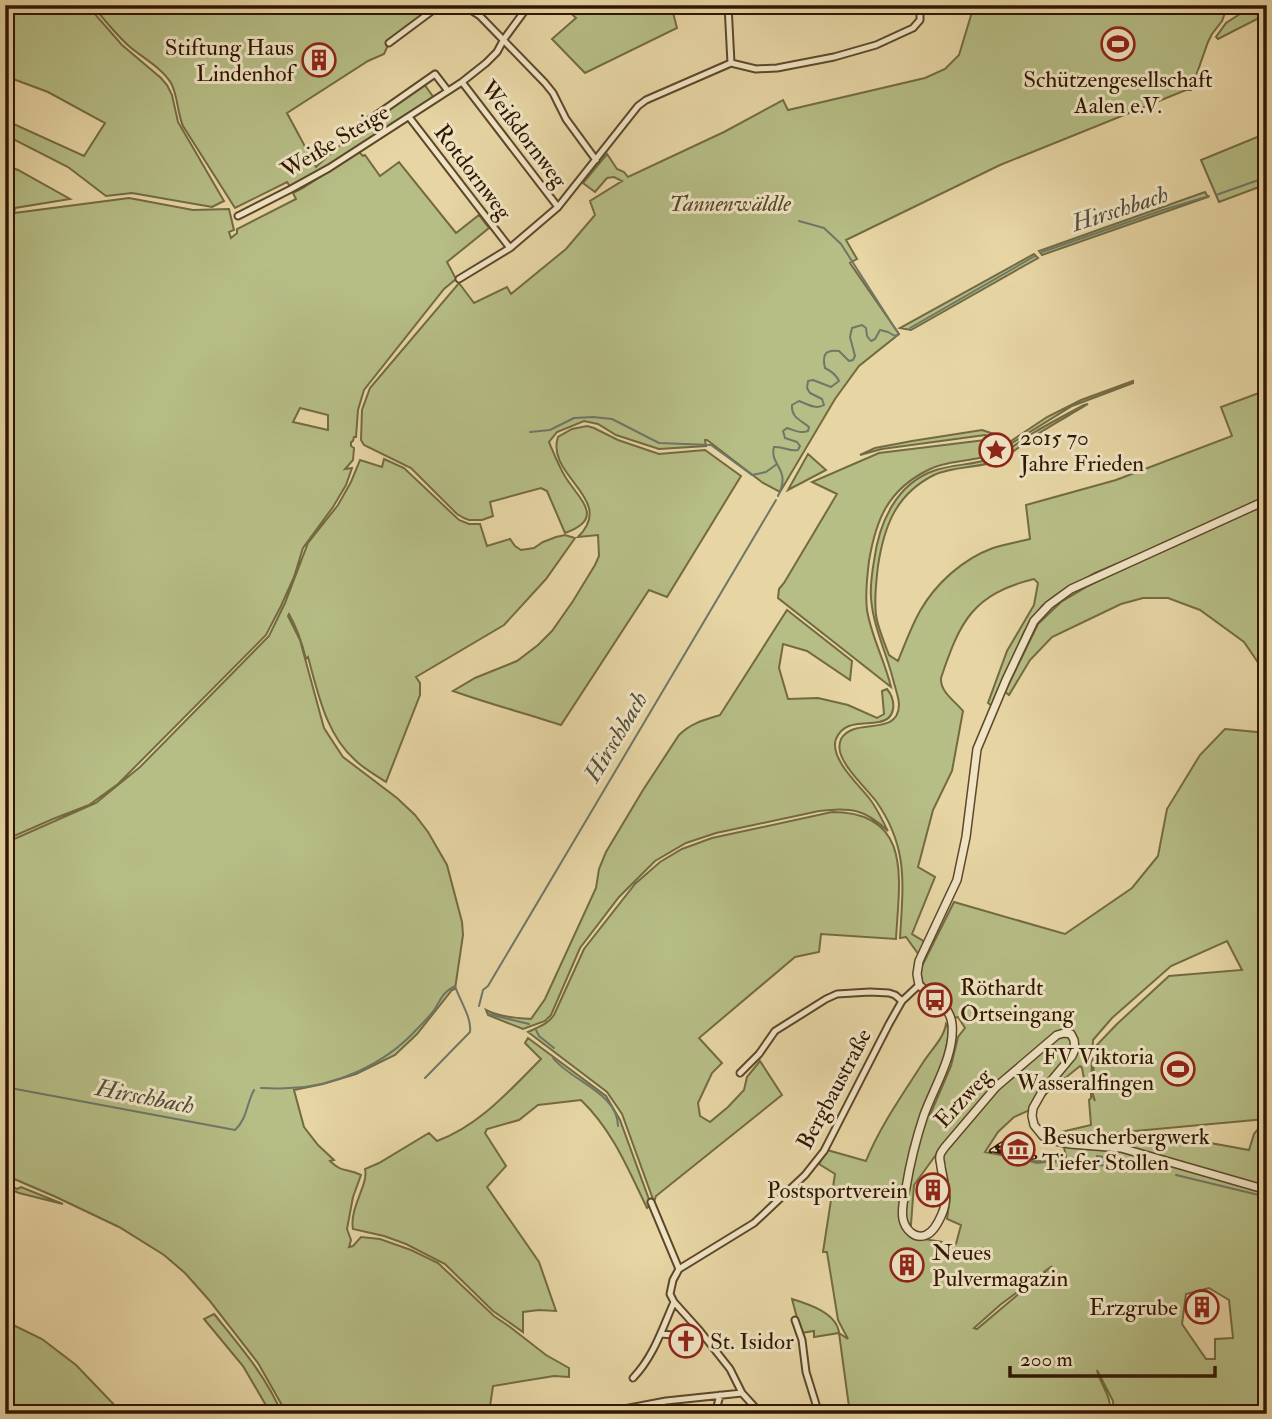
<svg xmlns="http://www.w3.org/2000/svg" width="1272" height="1419" font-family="'IM FELL Double Pica',serif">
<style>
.green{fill:#b6bd85;stroke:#736a42;stroke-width:2;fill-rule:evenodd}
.water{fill:#98b7ae;stroke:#6e7768;stroke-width:2}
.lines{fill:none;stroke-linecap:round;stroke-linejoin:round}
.stream{stroke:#6e7768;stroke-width:2}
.minor-casing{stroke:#5e4629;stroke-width:9}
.tertiary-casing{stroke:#5e4629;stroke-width:10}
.minor{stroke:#efe4c4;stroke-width:5}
.tertiary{stroke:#efe4c4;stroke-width:7}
.rail-casing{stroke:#301600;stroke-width:4.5}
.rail{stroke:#efe4c4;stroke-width:2;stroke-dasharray:5;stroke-linecap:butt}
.labels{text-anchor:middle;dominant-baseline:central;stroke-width:6;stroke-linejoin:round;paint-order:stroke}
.poi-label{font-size:23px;fill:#301600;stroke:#efe4c4;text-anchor:start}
.street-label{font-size:23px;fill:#301600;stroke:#efe4c4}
.park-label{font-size:23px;font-style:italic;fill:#584828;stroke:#efe4c4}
.water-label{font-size:24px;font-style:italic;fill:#544e3d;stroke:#efe4c4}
</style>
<rect width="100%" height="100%" fill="#e7d5a4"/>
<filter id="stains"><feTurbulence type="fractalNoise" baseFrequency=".00286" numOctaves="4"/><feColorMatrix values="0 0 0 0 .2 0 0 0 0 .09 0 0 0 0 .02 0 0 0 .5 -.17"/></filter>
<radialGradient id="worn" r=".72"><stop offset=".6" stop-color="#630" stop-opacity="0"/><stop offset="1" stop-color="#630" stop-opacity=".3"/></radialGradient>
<path class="green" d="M5,5H87L122,45L161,78L167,85L172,95L178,122L224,201L212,207L132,193L106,196L68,167L5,135V120L84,156L105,123L48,92L5,76Z
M92,5H437L389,43L384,54L368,61L287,113L316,167L349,137L424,84L434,98L318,173L291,188L287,182L235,208L183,126C177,112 178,96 171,83C162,68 143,58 130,47C116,35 104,19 92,5Z
M562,5H671L677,28L585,73L552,39L576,18Z
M969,5H1228L1222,21L1212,34L1208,42L1191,90H1186L1000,165L846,240L857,259L850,263L899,334L859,366L835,399L780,492L763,483L707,440H705L706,446L659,449L616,435L598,424L584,421L557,432L549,442C554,454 559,467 566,478C581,501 605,519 565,533L547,491L541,488L490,502L493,516L482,520H469L464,518L457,514L411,468L364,445L361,440L362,410L370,388L459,283L474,303L507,287L511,294L566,249L595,215L590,201L622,181L614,177L607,178L595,192L583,183L607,154L617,169L624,172L628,177L724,132L783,100L788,110L925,78L945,69L959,55L972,12Z
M1254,5H1267V14L1218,39L1216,37L1226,23Z
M1267,133V205L1259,187L1219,202L1201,160Z
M359,152L363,156L365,155L380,176L399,162L456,233L479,215L489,228L447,262L456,279L444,289L364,390L358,410L356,437H354L353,441L351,442V446L354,448L353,460L345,469L352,468L346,485L333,507L303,548L294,577L281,606L266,635L118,784L89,805L53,819L5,840V165L18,170L70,199L15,208L14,213L129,198L193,210L229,209L234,230L229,232L231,238L237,233V229L296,199L293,193L303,188ZM300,408L328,415V430L293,422Z
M1205,192L1208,197L1042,255L1039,251Z
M1034,254L1038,258L911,330L900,328Z
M1133,381V383L1072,406L1009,445H1005L985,435L882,449L860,455L875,448L912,441L982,430L994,434L1008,443L1047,417L1081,400Z
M1267,390V495L1249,505L1188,534L1095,573L1056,595L1042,606L1024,632L992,706L988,703L1007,651L1034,605L1038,583L1034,579C973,594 960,621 941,678C940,692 954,700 963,711L952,771L933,810L918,867L935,877L912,934L925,942L919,955L906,937L900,938C903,885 909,848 876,801C865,787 847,771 841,755C839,750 839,744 841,739C854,716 898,738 899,705C899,697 895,688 893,679C886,652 873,626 871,598C870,586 872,573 874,561C879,523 896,483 936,470C954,464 975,465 993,458C1007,452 1020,441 1033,433C1050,423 1067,414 1084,405L1088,404C1070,415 1051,425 1033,437C1023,444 1012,453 1002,459C981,469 956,465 934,475C896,494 884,526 878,566C876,582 874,598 876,615C878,628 884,642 889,655L898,661C905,644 911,627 920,611C936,583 963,559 993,548C1005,544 1018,542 1030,539L1026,505L1116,480L1232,436L1221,407Z
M587,426L594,428L618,440L659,454L705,450L741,476L667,597L649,590L561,725C525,713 489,704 453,691L475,678L517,661L538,645L552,631L573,601L595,565L599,556L598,535L578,537C617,499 545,476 558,437L572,429Z
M985,440L999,445L1000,449C980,464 950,458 928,470C888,490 876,519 869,561C867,577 865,594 867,610C871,636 885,661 891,687L778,598L779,589L784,583L837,494L812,482L879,453Z
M808,454L826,470L788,490Z
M384,459L404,468L459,520L469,524H480L487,546L510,539L515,546L521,550L534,548L543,542L556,537L565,535L575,538L546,579L504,625L416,677L420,683V695L386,782C376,775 364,769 355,760C326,734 318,693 308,657L306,659C302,643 297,628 289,614L288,616L300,640L324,728L343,757L397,798L415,815L428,832L447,865L462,922L463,935L455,989L452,990L417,1034L395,1055L356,1074L323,1084L294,1090L304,1127L318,1145L334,1160L330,1161C342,1173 347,1168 361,1175L353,1197L347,1229L351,1240L349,1247L353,1246L361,1237L380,1239L411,1250L438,1263L494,1316L510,1327L546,1355L569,1368V1377L554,1376L493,1386L490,1406L492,1414H287L258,1363L209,1300L185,1273L164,1255L119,1227L56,1197L5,1175V843L96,803L140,767L269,636L285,603L308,543L338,505L351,482L360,460L382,467Z
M1267,499V681L1259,664L1244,642L1200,610L1168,598H1143L1121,604L1052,637L1030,660L1009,695L1005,692L1038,624L1061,602L1088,586Z
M787,610L852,661L850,680L807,651L783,644L779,668L788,699L818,698L848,705L877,718L884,714L882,691L887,689C896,700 897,719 879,722C863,725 844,720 836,739C829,758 859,785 869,798C877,808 882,820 888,831C865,809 850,807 819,811L716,833L686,843L655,861L619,897L580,948L551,1015L545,1021L523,1029L488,1015L486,1010C499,1017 517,1018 531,1019L545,999L596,888L599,869L606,852L643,790L679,735C691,723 704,720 720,715Z
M1225,729L1267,733V1414H1114L1113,1401L1097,1370C1101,1386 1111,1395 1111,1414H850L839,1333L814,1337V1331L801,1333L792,1299C808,1304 837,1313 839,1333L848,1339L838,1320L827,1252H823L835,1174L819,1164L827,1150L866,1161C880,1126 903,1094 924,1061C931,1050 944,1038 946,1024L949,1028C947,1059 933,1087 922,1115H930L951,1066L958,1037L965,1028L958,1017L955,1018C953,1013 950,1007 947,1003C934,989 918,990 921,968L954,902L1065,934L1132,888L1158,856L1167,809L1200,755ZM1227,941L1242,970L1169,976L1117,1024L1095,1047L1092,1091L1095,1101L1092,1094H1091V1098L1089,1100L1091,1125L1061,1132L1067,1162L1033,1161L985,1152L998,1132L1014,1117L1030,1110L1048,1092L1080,1066L1082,1068L1085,1084L1091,1083L1093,1040L1112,1018L1171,966ZM1266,1119L1254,1134L1249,1150L1194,1140L1103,1136L1102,1134ZM938,1152L950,1197L947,1219L961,1225L956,1244L910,1237L914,1185ZM1052,1266L977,1329L974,1328L1000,1305ZM1209,1288L1229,1300L1233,1338L1215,1339V1359H1206L1182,1324L1186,1294Z
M832,812C914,812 899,882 896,939L821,934L819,952L795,957L699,1038L722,1063L712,1073L698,1103L700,1116L710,1122L728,1107L744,1090L747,1077L760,1061L782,1095L656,1196L654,1202L622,1114L607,1092L528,1032C538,1027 547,1025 554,1015L584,949L635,884L660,862L682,849L712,838Z
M528,1038L606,1096L620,1120L651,1205L647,1208C628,1169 613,1131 581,1100L538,1105L519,1120L487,1129L485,1133L506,1166L487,1187L539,1262L556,1311L539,1310L523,1312V1332L493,1311L445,1264L406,1244L384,1236L353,1229C349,1208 369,1184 365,1169L379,1163L429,1133L437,1141C479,1126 510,1090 541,1059L525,1043Z
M5,1181L14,1184V1187L17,1189L21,1187L63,1204L19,1193L5,1187Z
M214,1314C240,1346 266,1376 282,1414H271L243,1366L204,1319Z
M5,1321L42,1339L76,1365L123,1414H5Z"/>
<path class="water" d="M1097,1156L1118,1159L1116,1168L1095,1164Z"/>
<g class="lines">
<path class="stream" d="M1216,195L1267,177
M799,221L824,228L841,244L896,330
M1042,252L1166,209L1209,196
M910,328L1035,256
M530,432L550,430L574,418L593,417L612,419L659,443L711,445L752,475L766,472L777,464
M778,496C792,468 769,466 774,447C783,446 790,452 798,450L800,446L797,442L785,438L783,431L787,428C794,430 800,434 808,431L809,427C801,420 791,418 792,405L799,401C807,404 816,410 824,405L822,399L810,393L807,388L808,381L813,380L831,387L839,381C836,374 831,371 825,368C822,355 825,349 839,351L849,361L853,360L855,356L850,337L852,328L862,325L866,328L867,336L871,341L875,339L880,330L888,332L895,336L899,334
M479,1006L483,990L488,986L776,500
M488,1014L529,1024
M536,1030L539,1036L554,1048
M553,1058C571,1081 618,1093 618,1126
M5,1087L235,1130C247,1119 246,1105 254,1090
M261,1088C270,1088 280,1089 289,1088C335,1087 385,1064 416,1030C422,1024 429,1017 434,1010C442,998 442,993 455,986C460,1001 472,1018 470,1032L425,1078
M995,1152L1037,1163L1063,1160
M1069,1159L1078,1158L1098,1161
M1117,1164L1129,1166
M1145,1169L1157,1171
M1176,1175L1267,1197"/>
<defs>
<path id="minor" d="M463,5L480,16L545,83L553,93L566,119L596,160
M389,43L440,5
M731,63L756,69L777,68L834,57L876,45L913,28L920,20V5
M462,82L558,207
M409,117L510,248
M352,132L435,74L448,91
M238,216L291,189L329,168L462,82L486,63L497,52L504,39L529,5
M459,279L510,248L558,207L638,106L646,100L731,63L728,5
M740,1073L759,1054L775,1031L826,999L837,994L870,992L889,993L895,995L902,1001
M651,1202L679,1269
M795,1320L802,1340L806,1372L819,1414
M661,1334L696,1337L700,1331
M633,1378C654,1356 662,1329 674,1302
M598,1414L666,1401L742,1393
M715,1414L720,1395
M761,1414L742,1393L730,1369L700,1331L674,1302L670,1294L673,1280L679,1269L754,1223L805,1175L824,1151L889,1024L902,1001L919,985"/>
<path id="tertiary" d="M1267,500L1071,589L1049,605L1034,621L1006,680L977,749L966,837L957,880L919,961L917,974L919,985C932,997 950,1005 952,1024C955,1055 934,1087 924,1115C916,1139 910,1163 906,1188C904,1198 901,1209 903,1219C905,1229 915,1240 926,1235C934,1232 939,1221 942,1214C949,1198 944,1184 941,1167C941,1163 939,1160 940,1156C940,1153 943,1150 945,1147L996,1087L1057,1035L1064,1033L1071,1034L1074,1040L1075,1049L1072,1056L1042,1092L1033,1108L1032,1116L1034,1125L1043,1136L1056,1141L1070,1144L1121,1148L1267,1190"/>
</defs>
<use href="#minor" class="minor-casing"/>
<use href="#tertiary" class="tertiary-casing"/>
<use href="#minor" class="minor"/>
<use href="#tertiary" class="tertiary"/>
<defs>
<path id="rail" d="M992,1150L1030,1158L1035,1157
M991,1151C1000,1145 1008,1138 1019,1140"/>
</defs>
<use href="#rail" class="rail-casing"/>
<use href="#rail" class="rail"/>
</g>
<defs>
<symbol id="stadium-ring" viewBox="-11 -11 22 22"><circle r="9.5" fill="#efe4c4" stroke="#8f2418" stroke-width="1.5"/><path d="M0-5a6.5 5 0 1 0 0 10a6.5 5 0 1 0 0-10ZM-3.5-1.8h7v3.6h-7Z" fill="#8f2418"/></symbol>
<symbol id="building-ring" viewBox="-11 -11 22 22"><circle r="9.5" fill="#efe4c4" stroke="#8f2418" stroke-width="1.5"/><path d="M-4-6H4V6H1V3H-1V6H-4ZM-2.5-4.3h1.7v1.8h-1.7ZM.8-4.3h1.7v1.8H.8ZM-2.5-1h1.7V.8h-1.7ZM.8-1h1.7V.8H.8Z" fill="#8f2418"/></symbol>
<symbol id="sight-ring" viewBox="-11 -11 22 22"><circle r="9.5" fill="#efe4c4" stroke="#8f2418" stroke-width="1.5"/><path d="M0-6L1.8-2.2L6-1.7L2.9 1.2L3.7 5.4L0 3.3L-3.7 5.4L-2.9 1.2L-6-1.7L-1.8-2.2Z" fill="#8f2418"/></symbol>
<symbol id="bus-ring" viewBox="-11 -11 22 22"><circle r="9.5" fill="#efe4c4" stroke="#8f2418" stroke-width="1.5"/><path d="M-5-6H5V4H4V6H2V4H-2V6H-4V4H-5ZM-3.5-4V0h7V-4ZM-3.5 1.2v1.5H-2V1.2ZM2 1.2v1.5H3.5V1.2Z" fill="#8f2418"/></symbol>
<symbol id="museum-ring" viewBox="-11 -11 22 22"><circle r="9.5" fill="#efe4c4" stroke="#8f2418" stroke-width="1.5"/><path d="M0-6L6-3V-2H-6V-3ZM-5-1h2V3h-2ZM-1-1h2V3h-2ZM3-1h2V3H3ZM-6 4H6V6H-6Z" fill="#8f2418"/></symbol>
<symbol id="church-ring" viewBox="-11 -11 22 22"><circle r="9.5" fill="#efe4c4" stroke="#8f2418" stroke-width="1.5"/><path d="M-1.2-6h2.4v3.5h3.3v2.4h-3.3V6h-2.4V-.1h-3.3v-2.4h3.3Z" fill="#8f2418"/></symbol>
</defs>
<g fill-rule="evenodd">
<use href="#stadium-ring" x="1099" y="25" width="38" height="38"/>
<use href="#building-ring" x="300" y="41" width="38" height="38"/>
<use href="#sight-ring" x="977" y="431" width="38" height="38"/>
<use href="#bus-ring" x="916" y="981" width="38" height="38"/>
<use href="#stadium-ring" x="1159" y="1050" width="38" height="38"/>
<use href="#museum-ring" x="999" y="1130" width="38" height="38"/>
<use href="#building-ring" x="914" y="1171" width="38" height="38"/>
<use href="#building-ring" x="888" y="1246" width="38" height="38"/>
<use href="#building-ring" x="1183" y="1288" width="38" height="38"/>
<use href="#church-ring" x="667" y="1322" width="38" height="38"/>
</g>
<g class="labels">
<g class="poi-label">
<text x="294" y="47" text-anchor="end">Stiftung Haus<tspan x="294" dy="26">Lindenhof</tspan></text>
<text x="1118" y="79" text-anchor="middle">Schützengesellschaft<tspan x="1118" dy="26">Aalen e.V.</tspan></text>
<text x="1020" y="437">2015 70<tspan x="1020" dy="26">Jahre Frieden</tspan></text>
<text x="960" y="987">Röthardt<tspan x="960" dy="26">Ortseingang</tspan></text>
<text x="1154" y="1056" text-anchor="end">FV Viktoria<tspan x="1154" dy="26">Wasseralfingen</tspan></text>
<text x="1042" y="1136">Besucherbergwerk<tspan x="1042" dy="26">Tiefer Stollen</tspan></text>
<text x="908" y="1190" text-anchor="end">Postsportverein</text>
<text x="932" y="1252">Neues<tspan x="932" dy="26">Pulvermagazin</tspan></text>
<text x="1178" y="1307" text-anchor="end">Erzgrube</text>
<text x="710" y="1341">St. Isidor</text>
</g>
<g class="street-label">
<text transform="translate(524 134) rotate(53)">Weißdornweg</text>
<text transform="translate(335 141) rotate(-31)">Weiße Steige</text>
<text transform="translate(473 172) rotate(53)">Rotdornweg</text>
<text transform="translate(834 1089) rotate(-62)">Bergbaustraße</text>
<text transform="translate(963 1098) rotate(-47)">Erzweg</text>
</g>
<g class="park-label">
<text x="730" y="203">Tannenwäldle</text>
</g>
<g class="water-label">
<text transform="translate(1120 209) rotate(-18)">Hirschbach</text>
<text transform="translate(616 737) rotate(-59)">Hirschbach</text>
<text transform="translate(145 1097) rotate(11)">Hirschbach</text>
</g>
</g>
<rect width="1272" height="1419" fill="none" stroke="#e7d5a4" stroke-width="28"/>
<rect x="7" y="7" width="1258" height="1405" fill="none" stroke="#301600" stroke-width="3.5"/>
<rect x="14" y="14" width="1244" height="1391" fill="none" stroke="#301600" stroke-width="2"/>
<path d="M1010 1366v10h205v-10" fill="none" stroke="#301600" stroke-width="3.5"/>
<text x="1020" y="1366" font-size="21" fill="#301600" stroke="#efe4c4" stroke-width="5" paint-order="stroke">200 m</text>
<rect width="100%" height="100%" filter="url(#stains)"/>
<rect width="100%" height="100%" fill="url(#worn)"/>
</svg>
